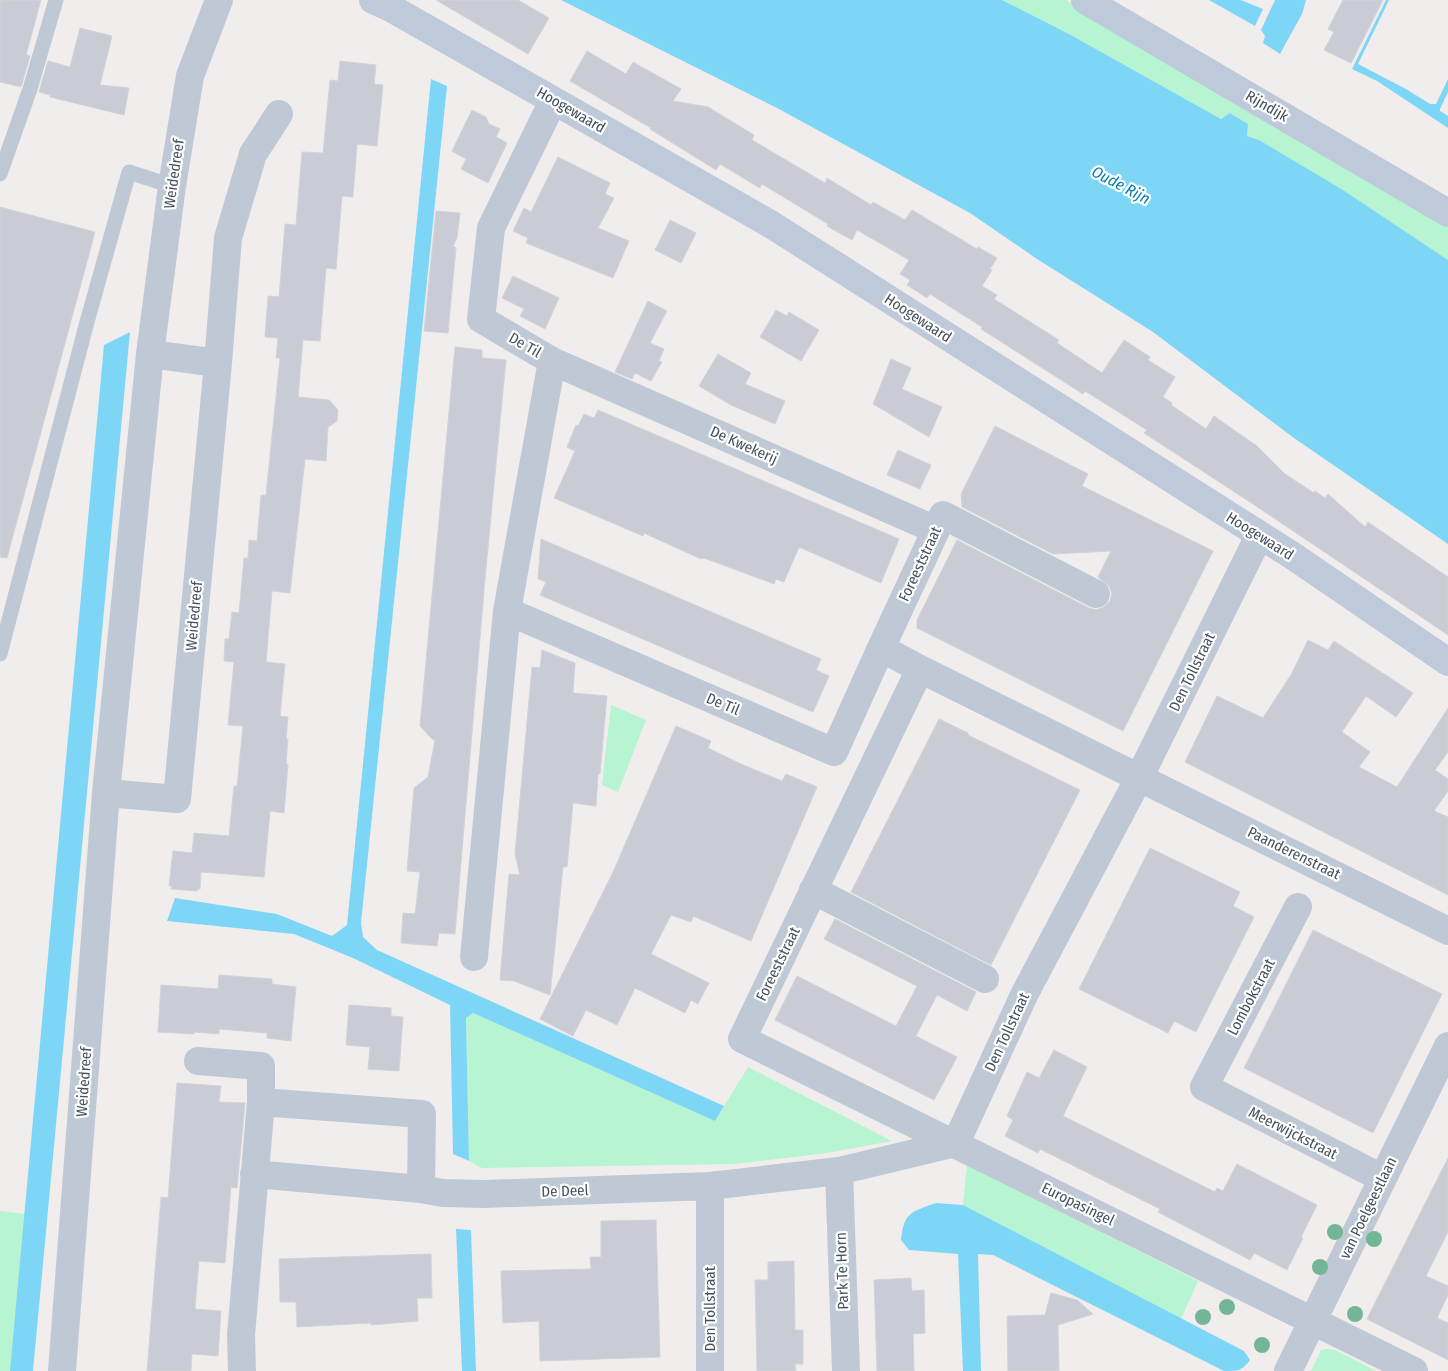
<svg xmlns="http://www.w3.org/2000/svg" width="1448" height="1371" font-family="'Fira Sans Condensed',sans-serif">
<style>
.green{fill:#b6f4d2}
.water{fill:#7ed6f6}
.building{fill:#c9ccd4;stroke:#d1d3da}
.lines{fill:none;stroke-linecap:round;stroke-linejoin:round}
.lane{stroke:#bfc9d5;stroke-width:15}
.street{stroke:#bfc9d5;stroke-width:28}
.secondary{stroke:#bec9d9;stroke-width:28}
.tree{fill:#73b597}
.labels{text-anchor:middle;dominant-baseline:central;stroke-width:4.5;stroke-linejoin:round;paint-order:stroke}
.street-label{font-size:15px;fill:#44505d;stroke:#fff}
.water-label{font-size:16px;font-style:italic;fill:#017eac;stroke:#fff}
</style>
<rect width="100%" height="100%" fill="#f1eded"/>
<path class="green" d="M1002,0H1066L1244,100L1448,224V260L1343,190L1259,140L1247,136L1248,124L1230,113L1221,119L1069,34Z
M611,705L646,720L618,792L602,785Z
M473,1013L715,1121L748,1067L892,1141L827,1153L735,1164L482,1168L469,1161L466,1018Z
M967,1165L1198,1281L1181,1319L963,1205Z
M0,1211L26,1214L11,1371H0Z
M1327,1349L1335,1350L1376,1371H1311L1321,1350Z"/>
<path class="water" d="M561,0H1002L1069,34L1221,119L1230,113L1248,124L1247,136L1259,140L1343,190L1448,260V544L1294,438L1153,332L1037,259L970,213L777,108Z
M1209,0H1241L1263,9L1255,26Z
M1275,0H1306L1302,14L1280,54L1263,43L1265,36L1261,30Z
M1386,0H1389L1358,64L1406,89L1430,104H1436L1448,79V92L1440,109V111L1448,116V128L1377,81L1352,69Z
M431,79L447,86L361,923L363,937L377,950L724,1106L715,1121L473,1013L466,1018L469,1161L453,1154L450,1005L353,958L294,934L167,921L175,898L277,914L332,936L347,925Z
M130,332L33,1371H10L104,345Z
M936,1203L963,1205L1244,1351L1250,1360C1242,1371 1238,1371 1224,1371L993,1255L978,1254L981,1371H963L958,1254L909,1250L901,1240C904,1212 911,1212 936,1203Z
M456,1229L471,1230L476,1371H462Z"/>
<path class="building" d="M0,0H41L26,55L30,56L21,87L0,82Z
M436,0H518L549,18L528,54Z
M1343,0H1383L1351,63L1324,50L1334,32L1328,29Z
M80,28L112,36L100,85L129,88L124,115L50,97V95L39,92L48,61L70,67Z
M587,51L626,74L633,62L681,89L673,101L708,107L754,135L752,140L825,183L827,178L871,205L873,202L905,220L912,210L977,249L978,247L997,258L990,269L992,270L982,286L997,295L994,299L1059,340L1057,343L1102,373L1124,340L1150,357L1148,360L1175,377L1163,397L1172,403L1171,405L1206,429L1214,416L1257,446L1285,474L1314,493L1315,491L1325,498L1328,494L1365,527L1368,522L1448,577V635L1256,506L1144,433L1147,430L1085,391L1083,394L981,329L982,327L930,294L927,298L907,285L910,280L900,274L909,260L857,230L852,240L827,226L828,224L762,184L760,188L720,164L716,170L650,129L651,128L570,81Z
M340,61L376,65L374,84L383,85L377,146L357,144L353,197L342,196L336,269L326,268L320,341L303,340L298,397L329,400L338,410L337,421L328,427L326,461L305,459L290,593L272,591L266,662L285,664L280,716L288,717L286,739H288L286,764H288L284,813L270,811L264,877L201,872L200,889H198L197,891L171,889L172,886H169L173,851L192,853L194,833L229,836L234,786H237L243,726L228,725L234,662L224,661L225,639H229L232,612L239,613L244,558H248L249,540L257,541L261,495H266L280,358H276L278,338L265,337L268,296L279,297L285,224L296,225L302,152L323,153L330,80L338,81Z
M472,110L486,117L489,124L500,129L496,137L507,143L488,183L461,169L466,159L452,151Z
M558,157L610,183L605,194L614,198L598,228L629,241L613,278L526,243L528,238L513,231L524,208L531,212Z
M0,207L95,232L7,558L0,557Z
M436,211L460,213L457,238L453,246L456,248L448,333L424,331Z
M670,220L696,233L681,263L655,250Z
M513,276L559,298L545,329L520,316L524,309L502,298Z
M648,301L667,311L650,343L664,349L659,361L662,362L651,381L635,373L632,379L615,372Z
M776,310L787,316L789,312L819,330L801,361L760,337Z
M455,347L482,350V358L506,360L485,579L455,934L439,933L437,946L401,943L403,913L415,914L420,872L407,871L414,788L428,777L435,740L432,739L420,726Z
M718,354L751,373L745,384L785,401L775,424L731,405L699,386Z
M891,359L911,368L902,389L942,407L929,437L873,404Z
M598,410L899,539L881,583L799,547L784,582L776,579L774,584L704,558L701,559L644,533L643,536L554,498L575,451L567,447L576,425L578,426L584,414L594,418Z
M995,426L1088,474L1082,486L1213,551L1123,731L917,628V620L957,540L1089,608L1096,610L1104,607L1110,601L1112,593L1109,586L1098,577L1111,551L1053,554L962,507L961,494Z
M898,450L931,465L920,489L887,475Z
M541,539L821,659L816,670L829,676L813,712L540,595L546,582L538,579Z
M1308,640L1328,650L1334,641L1413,693L1396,717L1366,696L1342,732L1370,752L1359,767L1397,787L1448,708V752L1435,770L1448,779V791L1434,811L1448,817V895L1185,762L1217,696L1263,718L1292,673Z
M542,650L575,663L573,693L607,696L600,774H598L596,806L573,803L567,867H563L550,995L514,981L500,980L509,874L520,875L515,854L532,667L540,668Z
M939,719L968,733V735L1080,790L991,965L851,892Z
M676,726L711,741L708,748L741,764L782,781L786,774L817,787L751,941L693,916L691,922L671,915L651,954L709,983L698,1004L691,1000L685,1013L635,988L617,1025L586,1010L573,1036L540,1019L614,870Z
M1150,848L1240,892L1233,906L1254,917L1196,1032L1174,1021L1168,1033L1079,989Z
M835,919L976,992L967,1011L937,995L916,1036L957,1057L934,1100L775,1020L797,976L896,1026L917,986L824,939Z
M1313,930L1442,994L1373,1133L1244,1068Z
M219,975L272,979V984L296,987L291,1041L267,1038V1033L219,1029V1034L194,1032V1034L158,1032L161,985L218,989Z
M349,1005L391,1008V1016L403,1017L399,1071L368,1069L370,1047L346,1045Z
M1054,1050L1087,1067L1063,1116L1215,1192L1217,1188L1223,1191L1237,1164L1317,1205L1301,1237L1303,1238L1287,1270L1254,1253L1250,1260L1158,1212L1160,1209L1040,1149L1038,1153L1005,1136L1013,1120L1007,1116L1027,1072L1039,1078Z
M177,1083L221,1086L219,1102L245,1103L237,1188L231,1187L225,1263L199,1261L195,1309L221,1311L218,1356L192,1354L191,1371H147L161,1197L168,1198Z
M1448,1158V1232L1426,1276L1448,1286V1295L1437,1318L1448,1323V1360L1367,1319Z
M656,1220L660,1357L540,1361L539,1321L503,1323L501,1271L591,1269L590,1257H601V1221Z
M431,1254L432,1298H417L418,1321L371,1325V1323L297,1327L296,1302H280L279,1259Z
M794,1261L795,1330H803V1364H795L796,1371H757L755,1280H768V1262Z
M911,1278L912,1291L924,1290L925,1333L913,1334L914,1371H877L874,1280Z
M1051,1293L1077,1300L1093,1314L1058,1325L1059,1371H1008L1007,1316L1045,1315Z"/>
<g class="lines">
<path class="lane" d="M0,174L30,89L56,0
M0,654L87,322L129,172L172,186"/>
<path class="street" d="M553,101L491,228L481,319L552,361L936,530
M150,354L218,363
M1096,594L943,515L881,648L920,669L1448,931
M507,611L834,752L881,648
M920,669L742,1039L1414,1371
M106,793L177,799L218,363L228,238L253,154L279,114
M813,890L985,979
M1298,907L1204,1087L1382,1178
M474,957L507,611L552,361
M198,1061L261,1066V1102L241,1335L242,1371
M839,1171L846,1371
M254,1174L421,1189L422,1114L261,1102
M421,1189L443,1193L485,1194L710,1186
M62,1371L106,793L150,354L172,186L190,76L219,0
M710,1371V1186L839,1171L956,1143L1024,995L1140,776L1259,536
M1288,1371L1448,1046"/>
<path class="secondary" d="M373,0L391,8L772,225L1293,556L1448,662
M1085,0L1448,213"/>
</g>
<g class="tree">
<circle cx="1335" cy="1232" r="8"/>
<circle cx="1374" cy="1239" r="8"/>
<circle cx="1320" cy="1267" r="8"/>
<circle cx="1227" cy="1307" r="8"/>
<circle cx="1355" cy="1314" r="8"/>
<circle cx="1203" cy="1317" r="8"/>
<circle cx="1262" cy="1345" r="8"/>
</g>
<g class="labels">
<g class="street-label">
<text transform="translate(1267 106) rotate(30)">Rijndijk</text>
<text transform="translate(571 110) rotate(30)">Hoogewaard</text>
<text transform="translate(174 174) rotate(-82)">Weidedreef</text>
<text transform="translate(918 318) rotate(33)">Hoogewaard</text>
<text transform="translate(525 345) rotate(30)">De Til</text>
<text transform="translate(744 445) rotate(24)">De Kwekerij</text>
<text transform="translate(1260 536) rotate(32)">Hoogewaard</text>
<text transform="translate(920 564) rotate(-65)">Foreeststraat</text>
<text transform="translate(194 616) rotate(-85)">Weidedreef</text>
<text transform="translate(1192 672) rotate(-64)">Den Tollstraat</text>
<text transform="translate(723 704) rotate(23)">De Til</text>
<text transform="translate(1294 853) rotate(26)">Paanderenstraat</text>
<text transform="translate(778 964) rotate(-64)">Foreeststraat</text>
<text transform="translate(1251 997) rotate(-62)">Lombokstraat</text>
<text transform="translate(1007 1032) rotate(-65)">Den Tollstraat</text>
<text transform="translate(84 1082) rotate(-86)">Weidedreef</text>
<text transform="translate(1293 1133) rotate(27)">Meerwijckstraat</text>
<text transform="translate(565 1191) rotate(-2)">De Deel</text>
<text transform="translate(1078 1204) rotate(26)">Europasingel</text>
<text transform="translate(1368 1208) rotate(-64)">van Poelgeestlaan</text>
<text transform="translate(842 1271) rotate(-92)">Park Te Horn</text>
<text transform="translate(710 1309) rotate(-90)">Den Tollstraat</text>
</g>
<g class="water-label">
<text transform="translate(1121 185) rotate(28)">Oude Rijn</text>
</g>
</g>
</svg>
